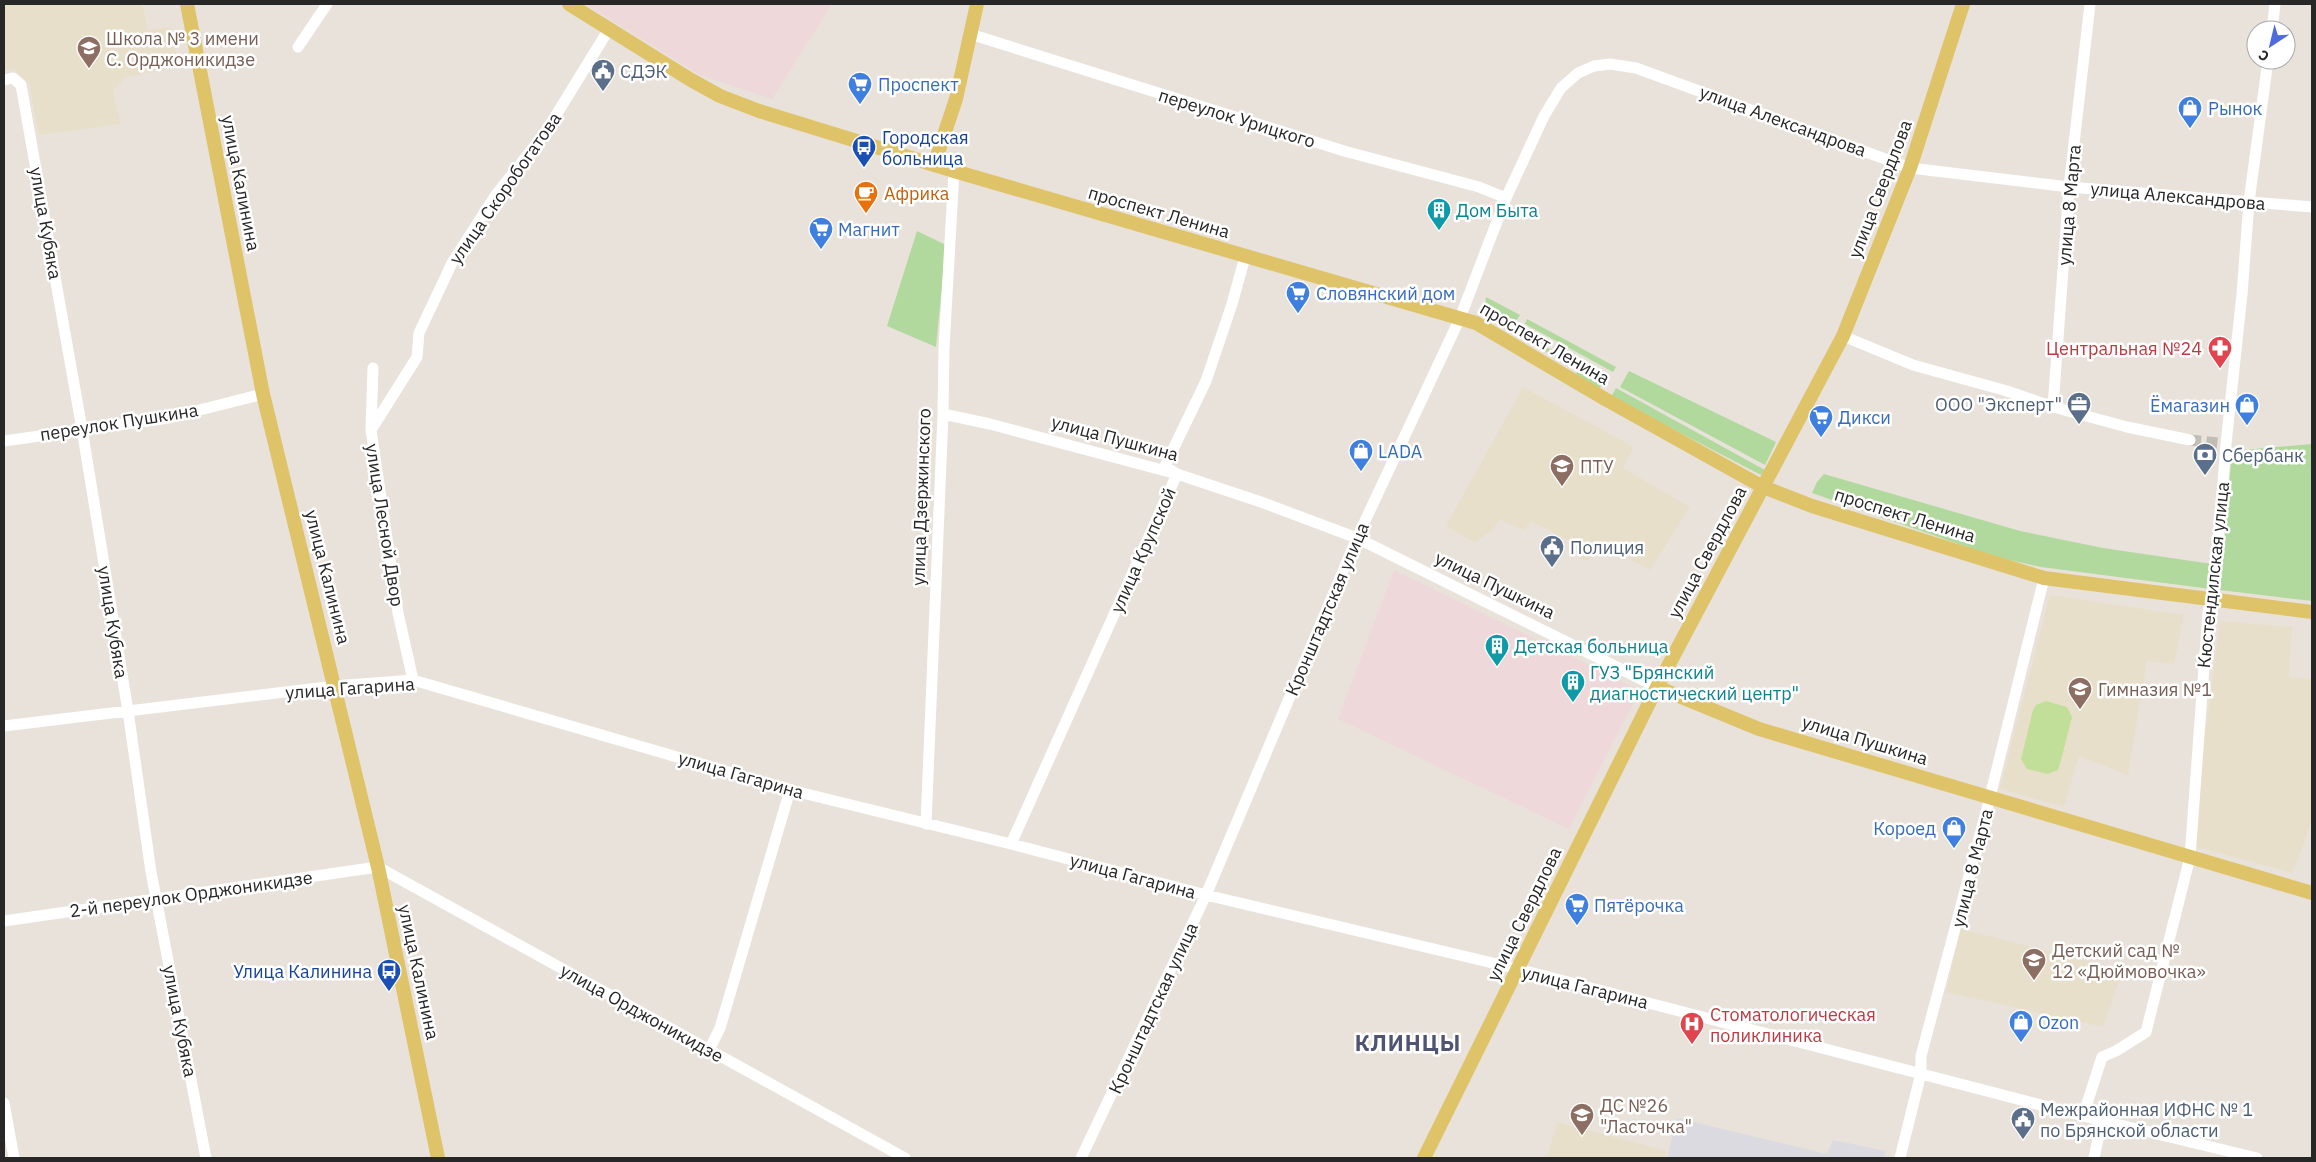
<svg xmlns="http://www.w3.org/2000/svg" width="2316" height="1162" font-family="'IBM Plex Sans',sans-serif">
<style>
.industrial{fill:#dcdae1}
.education{fill:#e8dfcb}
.medical{fill:#eed8d9}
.green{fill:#b1d99d}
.pitch{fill:#c2df9a}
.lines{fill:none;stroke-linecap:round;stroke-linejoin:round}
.minor-tunnel{stroke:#c1bdb6;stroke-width:11;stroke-dasharray:11 5.5;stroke-linecap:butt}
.minor{stroke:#fff;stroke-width:11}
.major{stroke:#dec369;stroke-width:14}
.labels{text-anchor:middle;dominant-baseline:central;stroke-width:5;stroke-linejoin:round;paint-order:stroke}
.education-label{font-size:18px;fill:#785e54;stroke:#fff;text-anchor:start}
.service-label{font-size:18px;fill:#4e5e75;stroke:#fff;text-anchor:start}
.shop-label{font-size:18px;fill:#366cbe;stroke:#fff;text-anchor:start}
.street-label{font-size:18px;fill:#272727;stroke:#fff}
.transit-label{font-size:18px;fill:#164399;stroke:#fff;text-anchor:start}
.food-label{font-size:18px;fill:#c56008;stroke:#fff;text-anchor:start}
.culture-label{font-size:18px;fill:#0d838f;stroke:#fff;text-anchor:start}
.health-label{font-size:18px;fill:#be3a42;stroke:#fff;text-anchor:end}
.district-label{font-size:22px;font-weight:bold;letter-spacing:1px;fill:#4e5472;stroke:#fff}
</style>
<rect width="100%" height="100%" fill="#e8e2da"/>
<path class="industrial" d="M1677,1118L1827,1154L1833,1140L1886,1151L1884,1158H1667Z"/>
<path class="education" d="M4,4H142L148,30L171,27L179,67L126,77L113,91L121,124L39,135L29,83L13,69L4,70Z
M1523,387L1634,447L1623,468L1690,507L1650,570L1600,543L1587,561L1579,558L1581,547L1531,521L1524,530L1500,520L1492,530L1475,543L1446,526Z
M2050,595L2184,615L2174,664L2147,661L2128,775L2079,756L2064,807L2000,789Z
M2220,621L2292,627L2289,677L2312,679V820L2293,873L2190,845Z
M1961,929L2123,970L2103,1027L1946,992Z
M1557,1122L1667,1151L1665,1158H1547Z"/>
<path class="medical" d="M585,4H832L772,99L700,75Z
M1394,570L1640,690L1569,829L1338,719Z"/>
<path class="green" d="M917,231L946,245L936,347L887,326Z
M1486,297L1520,315L1516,321L1485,305Z
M1527,319L1616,367L1613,372L1525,324Z
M1519,333L1565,357L1562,360L1517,336Z
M1580,369L1603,383L1599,389L1575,375Z
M1629,371L1776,442L1765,465L1620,387Z
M1616,388L1765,470L1761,475L1611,397Z
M2312,444V601L2220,590L2232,451Z
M1824,474L2020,531L2103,548L2212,564L2211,589L2041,567L1996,557L1812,493L1817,482Z"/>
<path class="pitch" d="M2046,701L2067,707L2072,717L2060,764L2058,770L2048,774L2027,769L2021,759L2033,710L2036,705Z"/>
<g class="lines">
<path class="minor-tunnel" d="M2190,440L2226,444"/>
<path class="minor" d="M2272,30L2275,4
M970,34L1344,151L1479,187L1506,198
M298,47L327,4
M4,80L13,78L21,85L82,429L128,711L151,872L206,1158
M1843,336L1913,365L2007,391L2053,407L2127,427L2190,440
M373,368L371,430L398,613L413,680
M2053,407L2069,187L2090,4
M943,414L990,424L1177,474L1261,502L1357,538L1657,687
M371,430L417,357L419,333L452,263L495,196L545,133L609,29
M4,441L168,418L263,394
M4,726L335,686L413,680L790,790L1011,844L1206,895L1518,969L2083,1116L2257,1158
M926,824L943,414L944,348L954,171
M1011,844L1177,474L1165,466L1206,381L1232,304L1245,257
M4,921L378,867L905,1158
M709,1050L720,1028L790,790
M4,1103L14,1158
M2083,1116L2102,1057L2116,1051L2146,1032L2190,857L2208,612L2215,583L2226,444L2242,294L2249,202L2268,60
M1081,1158L1206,895L1357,538L1460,318L1506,198L1544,116L1561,88L1578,73L1594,66L1610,64L1636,68L1910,168L2069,187L2312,207
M1900,1158L1921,1073V1056L1990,797L2044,578
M2094,1158L2102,1121"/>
<path class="major" d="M187,4L263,394L378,867L438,1158
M569,4L691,80L720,96L759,111L954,171L1476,323L1605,399L1763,487L1812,506L2044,578L2312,612
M934,165L956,99L977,4
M1657,687L1759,729L2312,893
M1424,1158L1657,687L1843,336L1910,168L1963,4"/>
</g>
<defs>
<symbol id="school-pin" viewBox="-11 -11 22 30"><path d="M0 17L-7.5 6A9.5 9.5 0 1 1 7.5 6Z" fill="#8d6e63" stroke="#fff"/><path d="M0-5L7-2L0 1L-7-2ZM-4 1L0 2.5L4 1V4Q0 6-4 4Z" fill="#fff"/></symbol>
<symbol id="civic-pin" viewBox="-11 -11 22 30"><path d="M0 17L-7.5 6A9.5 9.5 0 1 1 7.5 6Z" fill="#5c6f8a" stroke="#fff"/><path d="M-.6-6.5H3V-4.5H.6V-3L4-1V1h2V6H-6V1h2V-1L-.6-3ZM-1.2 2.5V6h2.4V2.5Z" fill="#fff"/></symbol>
<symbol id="supermarket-pin" viewBox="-11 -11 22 30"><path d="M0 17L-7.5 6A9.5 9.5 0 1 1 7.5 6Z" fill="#3f7fe0" stroke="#fff"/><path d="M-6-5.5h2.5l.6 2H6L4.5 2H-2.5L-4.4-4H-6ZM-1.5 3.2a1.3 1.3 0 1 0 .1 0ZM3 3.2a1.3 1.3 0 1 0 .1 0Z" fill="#fff"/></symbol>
<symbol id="shop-pin" viewBox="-11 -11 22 30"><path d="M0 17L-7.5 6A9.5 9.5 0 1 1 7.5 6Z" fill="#3f7fe0" stroke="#fff"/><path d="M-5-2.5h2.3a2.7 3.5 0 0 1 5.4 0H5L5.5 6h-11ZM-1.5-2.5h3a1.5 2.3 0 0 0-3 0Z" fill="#fff"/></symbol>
<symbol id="bus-pin" viewBox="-11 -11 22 30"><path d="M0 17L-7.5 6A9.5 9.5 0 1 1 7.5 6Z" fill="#1a4fb4" stroke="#fff"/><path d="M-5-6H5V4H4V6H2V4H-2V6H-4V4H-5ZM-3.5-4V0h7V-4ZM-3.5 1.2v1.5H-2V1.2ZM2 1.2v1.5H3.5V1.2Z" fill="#fff"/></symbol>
<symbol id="cafe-pin" viewBox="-11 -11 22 30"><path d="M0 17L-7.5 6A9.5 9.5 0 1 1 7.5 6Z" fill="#e8710a" stroke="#fff"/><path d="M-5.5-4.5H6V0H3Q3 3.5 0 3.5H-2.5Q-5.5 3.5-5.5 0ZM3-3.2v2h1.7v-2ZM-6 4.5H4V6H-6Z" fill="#fff"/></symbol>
<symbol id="building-pin" viewBox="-11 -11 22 30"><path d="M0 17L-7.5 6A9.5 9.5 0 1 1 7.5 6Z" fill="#0f9aa8" stroke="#fff"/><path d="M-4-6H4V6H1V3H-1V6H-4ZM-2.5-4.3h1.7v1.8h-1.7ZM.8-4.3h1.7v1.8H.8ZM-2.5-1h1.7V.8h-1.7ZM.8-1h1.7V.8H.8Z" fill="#fff"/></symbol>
<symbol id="pharmacy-pin" viewBox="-11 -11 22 30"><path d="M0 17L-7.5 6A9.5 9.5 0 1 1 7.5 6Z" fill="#e0444e" stroke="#fff"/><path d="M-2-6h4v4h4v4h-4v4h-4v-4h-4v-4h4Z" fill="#fff"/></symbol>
<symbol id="office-pin" viewBox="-11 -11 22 30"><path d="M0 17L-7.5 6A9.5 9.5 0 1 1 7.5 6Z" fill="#5c6f8a" stroke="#fff"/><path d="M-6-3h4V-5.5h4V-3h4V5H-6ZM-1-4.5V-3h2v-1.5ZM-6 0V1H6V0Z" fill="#fff"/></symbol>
<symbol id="bank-pin" viewBox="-11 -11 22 30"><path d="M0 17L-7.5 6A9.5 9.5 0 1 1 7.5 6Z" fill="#5c6f8a" stroke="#fff"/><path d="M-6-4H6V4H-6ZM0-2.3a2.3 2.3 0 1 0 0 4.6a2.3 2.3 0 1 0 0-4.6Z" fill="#fff"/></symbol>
<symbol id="university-pin" viewBox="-11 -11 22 30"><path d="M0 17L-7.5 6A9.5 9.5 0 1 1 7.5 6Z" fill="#8d6e63" stroke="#fff"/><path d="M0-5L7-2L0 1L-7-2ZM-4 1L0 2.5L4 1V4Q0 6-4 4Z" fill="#fff"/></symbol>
<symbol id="hospital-pin" viewBox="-11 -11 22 30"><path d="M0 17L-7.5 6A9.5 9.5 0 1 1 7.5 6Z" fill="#e0444e" stroke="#fff"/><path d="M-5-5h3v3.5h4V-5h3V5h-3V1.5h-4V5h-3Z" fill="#fff"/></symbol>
</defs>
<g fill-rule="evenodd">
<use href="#school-pin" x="75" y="34" width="28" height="38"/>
<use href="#civic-pin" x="589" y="57" width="28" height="38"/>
<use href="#supermarket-pin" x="846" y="70" width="28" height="38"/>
<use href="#shop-pin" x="2176" y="94" width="28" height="38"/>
<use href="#bus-pin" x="850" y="133" width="28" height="38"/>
<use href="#cafe-pin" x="852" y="179" width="28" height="38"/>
<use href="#building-pin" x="1425" y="196" width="28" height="38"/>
<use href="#supermarket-pin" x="807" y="215" width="28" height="38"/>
<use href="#supermarket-pin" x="1284" y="279" width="28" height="38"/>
<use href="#pharmacy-pin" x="2206" y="334" width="28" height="38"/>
<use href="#office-pin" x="2065" y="390" width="28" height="38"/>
<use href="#shop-pin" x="2233" y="391" width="28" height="38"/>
<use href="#supermarket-pin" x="1807" y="403" width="28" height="38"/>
<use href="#shop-pin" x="1347" y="437" width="28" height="38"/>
<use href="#bank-pin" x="2191" y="441" width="28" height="38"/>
<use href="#university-pin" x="1548" y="452" width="28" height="38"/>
<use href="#civic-pin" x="1538" y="533" width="28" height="38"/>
<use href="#building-pin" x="1483" y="632" width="28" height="38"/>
<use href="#building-pin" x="1559" y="668" width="28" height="38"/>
<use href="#school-pin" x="2066" y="675" width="28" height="38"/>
<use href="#shop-pin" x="1940" y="814" width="28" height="38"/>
<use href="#supermarket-pin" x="1563" y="891" width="28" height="38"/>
<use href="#school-pin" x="2020" y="946" width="28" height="38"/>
<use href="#bus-pin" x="375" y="957" width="28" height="38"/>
<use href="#shop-pin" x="2007" y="1008" width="28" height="38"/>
<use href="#hospital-pin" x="1678" y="1010" width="28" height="38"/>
<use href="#school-pin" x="1568" y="1101" width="28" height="38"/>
<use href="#civic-pin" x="2009" y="1105" width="28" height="38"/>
</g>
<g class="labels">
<g class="education-label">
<text x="106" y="38">Школа № 3 имени<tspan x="106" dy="21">С. Орджоникидзе</tspan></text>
<text x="1580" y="466">ПТУ</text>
<text x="2098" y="689">Гимназия №1</text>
<text x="2052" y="950">Детский сад №<tspan x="2052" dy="21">12 «Дюймовочка»</tspan></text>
<text x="1600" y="1105">ДС №26<tspan x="1600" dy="21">"Ласточка"</tspan></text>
</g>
<g class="service-label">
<text x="620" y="71">СДЭК</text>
<text x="2062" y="404" text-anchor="end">ООО "Эксперт"</text>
<text x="2222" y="455">Сбербанк</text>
<text x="1570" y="547">Полиция</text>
<text x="2040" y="1109">Межрайонная ИФНС № 1<tspan x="2040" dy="21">по Брянской области</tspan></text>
</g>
<g class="shop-label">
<text x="878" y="84">Проспект</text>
<text x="2208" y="108">Рынок</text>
<text x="838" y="229">Магнит</text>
<text x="1316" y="293">Словянский дом</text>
<text x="2230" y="405" text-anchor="end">Ёмагазин</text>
<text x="1838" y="417">Дикси</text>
<text x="1378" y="451">LADA</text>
<text x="1936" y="828" text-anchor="end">Короед</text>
<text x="1594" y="905">Пятёрочка</text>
<text x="2038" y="1022">Ozon</text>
</g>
<g class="street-label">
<text transform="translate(1237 118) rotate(17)">переулок Урицкого</text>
<text transform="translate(1783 121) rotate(20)">улица Александрова</text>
<text transform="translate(241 183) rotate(79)">улица Калинина</text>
<text transform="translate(505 188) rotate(-55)">улица Скоробогатова</text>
<text transform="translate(1880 189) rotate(-69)">улица Свердлова</text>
<text transform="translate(2178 196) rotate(5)">улица Александрова</text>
<text transform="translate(2069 205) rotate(-85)">улица 8 Марта</text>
<text transform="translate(1159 212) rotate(16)">проспект Ленина</text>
<text transform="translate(46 223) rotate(80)">улица Кубяка</text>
<text transform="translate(1545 343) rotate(30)">проспект Ленина</text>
<text transform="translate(119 422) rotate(-9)">переулок Пушкина</text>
<text transform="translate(1115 438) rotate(15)">улица Пушкина</text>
<text transform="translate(921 497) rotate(-88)">улица Дзержинского</text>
<text transform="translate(1905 515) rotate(17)">проспект Ленина</text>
<text transform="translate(385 525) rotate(81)">улица Лесной Двор</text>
<text transform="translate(1143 550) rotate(-66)">улица Крупской</text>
<text transform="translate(1707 552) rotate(-62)">улица Свердлова</text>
<text transform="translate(2213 575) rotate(-84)">Кюстендилская улица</text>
<text transform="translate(328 577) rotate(76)">улица Калинина</text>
<text transform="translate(1495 585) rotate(26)">улица Пушкина</text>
<text transform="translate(1327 609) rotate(-67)">Кронштадтская улица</text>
<text transform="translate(113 622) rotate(81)">улица Кубяка</text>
<text transform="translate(350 688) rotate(-4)">улица Гагарина</text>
<text transform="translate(1865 740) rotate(17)">улица Пушкина</text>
<text transform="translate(741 775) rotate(16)">улица Гагарина</text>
<text transform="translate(1972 868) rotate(-76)">улица 8 Марта</text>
<text transform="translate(1133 876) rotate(15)">улица Гагарина</text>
<text transform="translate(191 894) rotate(-8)">2-й переулок Орджоникидзе</text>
<text transform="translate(1524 914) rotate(-64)">улица Свердлова</text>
<text transform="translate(419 972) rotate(78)">улица Калинина</text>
<text transform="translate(1585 987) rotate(14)">улица Гагарина</text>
<text transform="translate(1153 1008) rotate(-65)">Кронштадтская улица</text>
<text transform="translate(642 1013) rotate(29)">улица Орджоникидзе</text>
<text transform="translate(180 1021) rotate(79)">улица Кубяка</text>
</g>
<g class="transit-label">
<text x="882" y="137">Городская<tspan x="882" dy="21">больница</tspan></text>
<text x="372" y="971" text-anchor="end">Улица Калинина</text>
</g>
<g class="food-label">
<text x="884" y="193">Африка</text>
</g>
<g class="culture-label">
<text x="1456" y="210">Дом Быта</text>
<text x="1514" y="646">Детская больница</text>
<text x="1590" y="672">ГУЗ "Брянский<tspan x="1590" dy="21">диагностический центр"</tspan></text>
</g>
<g class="health-label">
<text x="2202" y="348">Центральная №24</text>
<text x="1710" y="1014" text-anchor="start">Стоматологическая<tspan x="1710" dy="21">поликлиника</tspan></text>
</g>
<g class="district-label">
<text x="1408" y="1042">КЛИНЦЫ</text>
</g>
</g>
<rect width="2316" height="1162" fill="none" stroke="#272727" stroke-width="10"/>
<g transform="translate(2271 45) rotate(215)"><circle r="24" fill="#ffffff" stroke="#a9a9a9"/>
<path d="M0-4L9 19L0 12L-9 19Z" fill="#4d69e3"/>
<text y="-8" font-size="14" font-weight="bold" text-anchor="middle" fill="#272727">С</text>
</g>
</svg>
